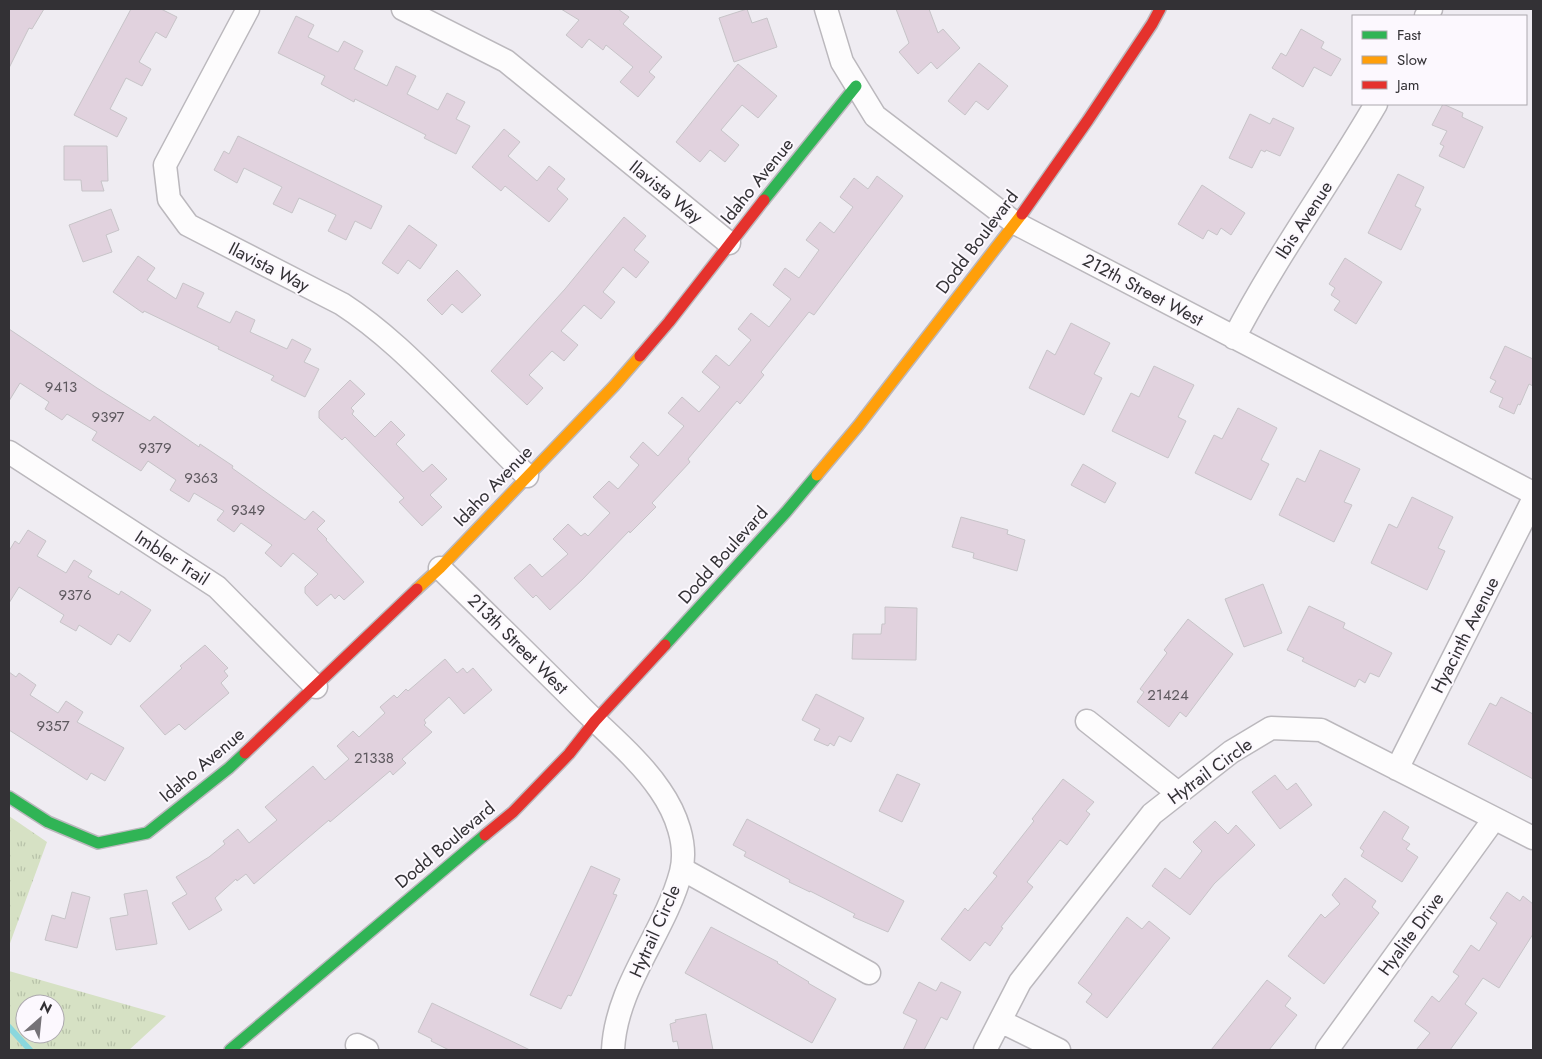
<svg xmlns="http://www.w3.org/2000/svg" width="1542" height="1059" font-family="Jost,sans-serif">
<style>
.park{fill:url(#park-tufts);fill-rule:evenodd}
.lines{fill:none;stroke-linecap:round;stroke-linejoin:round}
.stream{stroke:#8ad7dd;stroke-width:6}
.building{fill:#e1d2de;stroke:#c7c4c8}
.street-casing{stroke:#bbb8bd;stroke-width:25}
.fast-casing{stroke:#bbb8bd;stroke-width:14}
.slow-casing{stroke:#bbb8bd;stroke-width:14}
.jam-casing{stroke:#bbb8bd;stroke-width:14}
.street{stroke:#fdfcfd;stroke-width:22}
.fast{stroke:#30b455;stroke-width:11}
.slow{stroke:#ff9f0a;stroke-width:11}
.jam{stroke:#e5322d;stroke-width:11}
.labels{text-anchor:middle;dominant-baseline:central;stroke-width:4;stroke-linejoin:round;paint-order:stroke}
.number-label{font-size:15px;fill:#5e595f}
.street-label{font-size:18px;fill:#333135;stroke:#fcf8fe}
</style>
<defs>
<pattern id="park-tufts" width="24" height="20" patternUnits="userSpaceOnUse" patternTransform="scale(1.25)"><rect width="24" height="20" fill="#d6e1c4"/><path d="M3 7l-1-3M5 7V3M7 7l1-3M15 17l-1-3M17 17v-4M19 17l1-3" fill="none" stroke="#b8c2a9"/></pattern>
</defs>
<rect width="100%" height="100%" fill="#efecf2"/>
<path class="park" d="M9,816L47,842L9,946Z
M9,971L166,1016L129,1050H9ZM25,1004H55V1034H25Z"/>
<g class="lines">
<path class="stream" d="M9,1027L30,1050"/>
</g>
<path class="building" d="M9,9H44L32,29L29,28L9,68Z
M131,9H161L177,17L166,38L156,32L139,62L151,69L142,86L126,78L110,109L127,118L117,137L74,115Z
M561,9H618L629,17L623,24L662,57L649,72L655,77L638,97L620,82L633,67L606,45L603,50L589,39L582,48L566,35L579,20Z
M747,9L752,23L767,18L777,47L734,62L719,18Z
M896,9H929L938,33L943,29L960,48L937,69L931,62L918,74L899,52L909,43Z
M296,16L314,25L308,37L338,52L344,41L363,51L354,69L387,86L396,66L416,76L407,94L438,110L447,93L465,102L456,119L470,126L456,154L424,138L426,135L355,99L354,102L321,84L325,76L278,53Z
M1301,29L1324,42L1321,48L1341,59L1331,76L1314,67L1303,87L1272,68L1281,53L1286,56Z
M979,63L1008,86L988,110L976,101L965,115L948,101Z
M738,64L777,96L758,118L742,105L721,130L739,145L725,162L710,150L700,162L676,142Z
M1443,104L1463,113L1462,117L1483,127L1464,168L1439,156L1444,146L1440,144L1447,131L1432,125Z
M1250,114L1270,124L1273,118L1294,128L1280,156L1266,150L1265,152L1261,150L1252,168L1229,158Z
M504,129L520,142L508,156L537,181L549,166L565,179L557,189L568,199L549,222L505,186L501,191L472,167Z
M238,136L382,206L371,229L355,221L346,240L328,231L336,215L299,198L292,213L273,204L282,187L244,168L237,183L214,170L224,151L229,154Z
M64,146H107L108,181H101L104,191H82L81,180H64Z
M1398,174L1424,187L1415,206L1421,209L1401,250L1368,233Z
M877,176L903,196L814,315L809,312L761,372L764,375L740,404L737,401L688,459L690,462L652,503L656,507L630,533L629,531L582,580L550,610L536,595L533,598L514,578L530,564L542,577L568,554L553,539L568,524L581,536L585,533L588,536L610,513L593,497L609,481L618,489L639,465L630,457L643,442L658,456L684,426L668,413L682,397L699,412L720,387L702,372L716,355L729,366L751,340L738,329L751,313L769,327L791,299L773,285L785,268L799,278L819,250L806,240L820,222L834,233L853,207L840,197L854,178L868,189Z
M1202,185L1245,213L1231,235L1221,228L1217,235L1208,230L1203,239L1178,224Z
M111,209L119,230L106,235L112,252L83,262L69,225Z
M624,217L646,236L634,250L649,262L636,278L623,267L603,292L615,302L601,319L584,305L561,331L578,345L564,361L552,351L529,375L543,388L527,405L491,371L565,289Z
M409,225L437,245L420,269L408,260L398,274L382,263Z
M138,256L155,268L147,280L176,299L183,283L204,293L197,307L230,323L236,311L255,320L250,332L287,349L292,339L311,349L304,362L319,369L305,397L271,380L274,376L218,349L219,347L144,311L143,313L113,292Z
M1345,258L1382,282L1356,324L1334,310L1340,301L1331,295L1335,288L1329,284Z
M457,270L481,295L462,313L452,304L442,315L427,300Z
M1071,323L1110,343L1094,374L1102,378L1084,415L1029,388L1047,350L1055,355Z
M9,329L97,388L150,421L154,416L199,447L200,444L233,466L232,468L305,520L313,511L325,521L317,529L327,539L326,540L364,582L344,600L339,595L335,599L331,594L317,606L305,593V587L318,574L293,553L281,567L265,553L272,545L241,523L234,532L217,520L224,511L194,493L189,502L170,490L176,480L148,461L141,471L92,440L97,432L67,414L62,420L45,409L49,402L20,383L9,401Z
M1505,346L1533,359V386L1529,384L1520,405L1518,404L1514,414L1499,407L1503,398L1490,392L1496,381L1490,378Z
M1154,366L1194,385L1178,417L1186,421L1168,458L1112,431L1131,393L1139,397Z
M350,380L365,394L351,408L354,411L352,414L375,437L391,421L405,435L396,444L423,472L432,464L447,479L430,495L442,507L422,526L399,502L404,498L345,437L342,440L319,418V411Z
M1238,408L1277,428L1261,460L1269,464L1251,500L1195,473L1214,435L1222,439Z
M1320,450L1360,469L1344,502L1352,505L1334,542L1279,515L1297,478L1305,482Z
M1083,464L1116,483L1105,503L1071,485Z
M1412,497L1453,517L1438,548L1445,551L1427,590L1371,563L1389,524L1397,528Z
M961,517L1008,530L1007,534L1025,540L1017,571L973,558L974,553L952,547Z
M28,530L46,541L37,556L66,573L74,560L92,571L88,577L119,595L121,591L151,610L130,642L118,634L111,645L79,625L76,631L60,622L64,615L19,587L9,603V551L15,541L19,544Z
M1263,584L1282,633L1244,647L1225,599Z
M1309,606L1345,623L1343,628L1392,653L1379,677L1370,673L1365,683L1359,679L1355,687L1302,661L1304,658L1287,650Z
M885,607L917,608L916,660L852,659L853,634H881L882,624H885Z
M1188,619L1233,654L1186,717L1180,712L1169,727L1137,702L1144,692L1140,689L1167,653L1164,650Z
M205,645L228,668L224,671L228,676L221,683L229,693L185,730L179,724L165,735L140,706L182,668L180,666Z
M445,659L457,673L463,668L467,673L473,668L492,690L464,714L449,697L424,720L426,723L424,725L432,732L402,759L406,763L393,775L390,771L330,822L329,820L254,884L246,874L237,881L236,879L215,898L222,910L189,930L172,903L187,894L176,877L209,857L225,844L223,841L238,829L249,843L277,820L265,807L313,766L325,780L349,759L337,746L353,731L359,737L385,713L380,707L394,695L397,698L406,689L408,691Z
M9,672L16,677L19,673L36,685L30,695L58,713L66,701L83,712L77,722L124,748L105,781L91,773L87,780L9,730Z
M816,694L864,718L851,742L839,736L834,746L830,743L828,746L814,740L820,729L802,720Z
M1501,697L1533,714V779L1468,744L1490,703L1496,706Z
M897,774L920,784L902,822L879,811Z
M1275,775L1287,790L1296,783L1312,805L1280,829L1252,792Z
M1063,779L1094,802L1086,811L1090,814L1067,845L1060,840L1027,882L1033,887L1001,927L1003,928L990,946L985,942L970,961L941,939L965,908L968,911L997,876L993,873L1034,821L1032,819Z
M1384,811L1409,827L1402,839L1410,844L1406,849L1418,857L1402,882L1361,856L1364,851L1360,848Z
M747,819L904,901L888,932L853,917L855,914L810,891V892L789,882L790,880L744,856L746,852L733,845Z
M1215,821L1228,834L1236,825L1255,845L1214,884L1190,915L1152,886L1165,868L1180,879L1202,851L1193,842Z
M591,866L620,879L613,894L617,895L580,977L571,996L568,995L561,1009L530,995Z
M1345,878L1376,901L1372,907L1379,913L1324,984L1288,956L1321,914L1325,918L1340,904L1332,895Z
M147,890L157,944L116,950L110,918L128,915L124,894Z
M72,892L90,897L77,948L45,940L52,915L65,919Z
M1507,892L1520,901L1523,896L1533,904V934L1499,988L1483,978L1465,1004L1477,1013L1450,1050H1416L1430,1033L1414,1021L1432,996L1439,1002L1459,976L1453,972L1471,945L1479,951L1497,923L1490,918Z
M1127,917L1142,929L1149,921L1170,938L1107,1018L1086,1002L1092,994L1078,983Z
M711,927L778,962L777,963L809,982L808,983L836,999L812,1043L685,973Z
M1267,980L1291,998L1285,1006L1297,1015L1269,1050H1211Z
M919,982L936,991L941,982L961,992L947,1020L941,1017L924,1050H903L917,1020L903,1013Z
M432,1003L530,1050H449L431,1041L432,1039L418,1032Z
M706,1014L713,1050H679L677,1041L673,1042L670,1024L676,1022L675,1020Z"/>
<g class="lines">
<defs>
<path id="street" d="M248,9L165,165L169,199L188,225L342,304C382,330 415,363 449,397C475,423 501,450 527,476
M403,9L506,61L729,243
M826,9L842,62L875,116L1015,223L1533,493
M1426,16L1431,9
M1234,338C1276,257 1330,183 1376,104
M9,452L217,587L316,687
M440,568C487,614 535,661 582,708C608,734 640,760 660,790C676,813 688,844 681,872C665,933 616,985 613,1050
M1087,721L1178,793
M1397,769L1533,500
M682,869L869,973
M1000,1021L1059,1050
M357,1045L367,1050
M985,1050L1020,982L1152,814L1231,752L1271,728L1321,730L1533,838
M1327,1050L1494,819"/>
<path id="fast" d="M764,200L856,86
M665,645L786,512L817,475
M9,797L48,822L98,843L147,833L229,768L245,753
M230,1050L485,835"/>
<path id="slow" d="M817,475L858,426L1022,214
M417,589L440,568L614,386L640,356"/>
<path id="jam" d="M1022,214L1088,120L1152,24L1160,9
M640,356L669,322L764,200
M245,753L417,589
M485,835L513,812L569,754L595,721L665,645"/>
</defs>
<use href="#street" class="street-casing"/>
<use href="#fast" class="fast-casing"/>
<use href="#slow" class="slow-casing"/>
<use href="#jam" class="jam-casing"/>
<use href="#street" class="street"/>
<use href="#fast" class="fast"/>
<use href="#slow" class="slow"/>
<use href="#jam" class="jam"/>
</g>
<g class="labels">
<g class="number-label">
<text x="61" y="387">9413</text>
<text x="108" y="417">9397</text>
<text x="155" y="448">9379</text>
<text x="201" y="478">9363</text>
<text x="248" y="510">9349</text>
<text x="75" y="595">9376</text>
<text x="1168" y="695">21424</text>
<text x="53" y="726">9357</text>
<text x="374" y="758">21338</text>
</g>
<g class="street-label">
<text transform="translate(757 181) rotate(-51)">Idaho Avenue</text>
<text transform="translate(666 192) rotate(39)">Ilavista Way</text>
<text transform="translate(1304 220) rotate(-57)">Ibis Avenue</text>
<text transform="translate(977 242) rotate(-53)">Dodd Boulevard</text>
<text transform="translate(269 267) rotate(27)">Ilavista Way</text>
<text transform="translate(1143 290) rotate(28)">212th Street West</text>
<text transform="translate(493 486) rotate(-46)">Idaho Avenue</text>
<text transform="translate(723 555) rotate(-48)">Dodd Boulevard</text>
<text transform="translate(172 558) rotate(33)">Imbler Trail</text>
<text transform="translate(1465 635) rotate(-63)">Hyacinth Avenue</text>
<text transform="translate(518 644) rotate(45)">213th Street West</text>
<text transform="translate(202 765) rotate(-40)">Idaho Avenue</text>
<text transform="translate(1210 771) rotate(-36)">Hytrail Circle</text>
<text transform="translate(445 845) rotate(-40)">Dodd Boulevard</text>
<text transform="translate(655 931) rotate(-66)">Hytrail Circle</text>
<text transform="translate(1411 934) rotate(-54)">Hyalite Drive</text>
</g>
</g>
<rect width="1542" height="1059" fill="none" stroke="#333135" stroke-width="20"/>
<rect x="1352" y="15" width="175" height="90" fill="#fcf8fe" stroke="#aca8ae"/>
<rect x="1362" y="31" width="25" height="8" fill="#30b455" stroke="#aca8ae"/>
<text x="1397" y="40" font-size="15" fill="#333135">Fast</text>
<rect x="1362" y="56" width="25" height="8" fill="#ff9f0a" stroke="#aca8ae"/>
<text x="1397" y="65" font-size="15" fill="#333135">Slow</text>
<rect x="1362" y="81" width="25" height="8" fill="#e5322d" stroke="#aca8ae"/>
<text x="1397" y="90" font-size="15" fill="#333135">Jam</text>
<g transform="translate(40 1019) rotate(27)"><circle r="24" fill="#fcf8fe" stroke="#aca8ae"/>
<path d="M0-4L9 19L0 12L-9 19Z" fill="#757277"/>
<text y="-8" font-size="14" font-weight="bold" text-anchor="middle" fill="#333135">N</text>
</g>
</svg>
